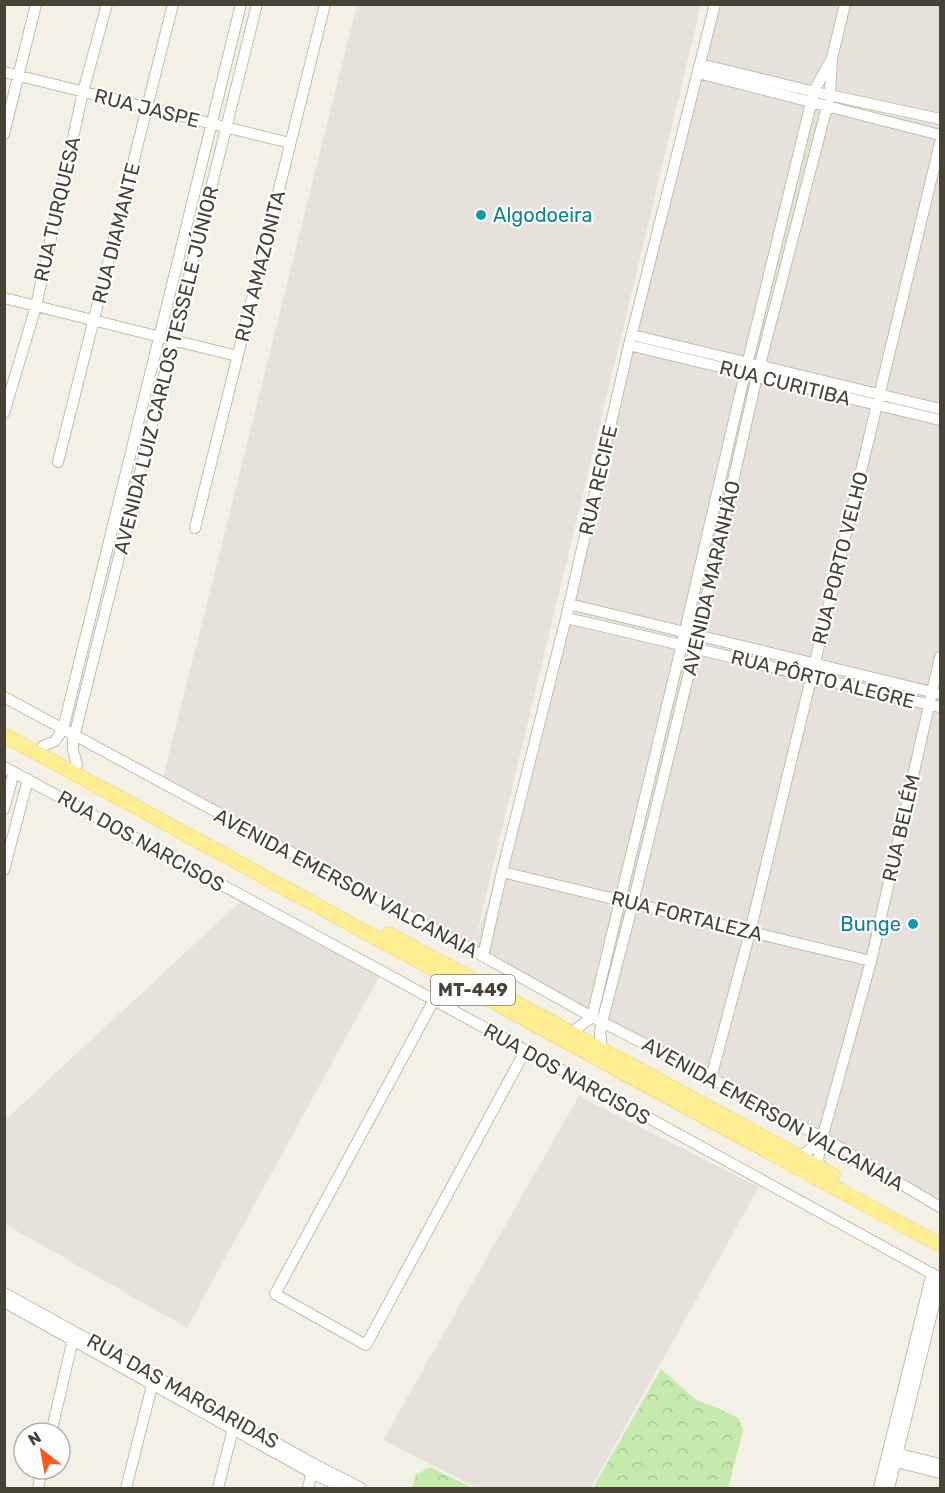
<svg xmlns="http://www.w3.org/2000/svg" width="945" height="1493" font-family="Rubik,sans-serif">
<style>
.industrial{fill:#e6e2db}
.forest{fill:url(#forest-crowns)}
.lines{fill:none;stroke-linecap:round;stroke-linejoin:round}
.minor-casing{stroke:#c2bdab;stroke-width:12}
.major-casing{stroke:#e7d161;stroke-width:15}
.minor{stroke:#fff;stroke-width:10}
.major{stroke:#ffef93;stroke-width:14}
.culture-dot{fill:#0f9aa8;stroke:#fff;stroke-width:2}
.labels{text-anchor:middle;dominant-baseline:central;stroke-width:4.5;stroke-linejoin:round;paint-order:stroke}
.shield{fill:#fff;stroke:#7e7b72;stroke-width:1.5}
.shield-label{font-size:18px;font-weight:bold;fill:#464235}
.street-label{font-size:20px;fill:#464235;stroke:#fff}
.culture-label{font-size:20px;fill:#0d838f;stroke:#fff;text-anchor:start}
</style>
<defs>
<pattern id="forest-crowns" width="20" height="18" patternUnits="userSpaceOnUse" patternTransform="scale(1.5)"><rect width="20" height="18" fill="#c6e9ad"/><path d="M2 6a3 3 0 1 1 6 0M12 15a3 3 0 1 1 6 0" fill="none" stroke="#abc995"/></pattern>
</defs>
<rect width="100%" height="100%" fill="#f3f1e6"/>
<path class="industrial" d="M357,5H701L475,941L501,864L601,491L634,347L719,5H940V1200L837,1142L162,782Z
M242,900L380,975L187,1328L5,1224V1120Z
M579,1096L759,1187L591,1488H477L383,1440Z"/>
<path class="forest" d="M661,1369L696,1400L720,1409L738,1418L743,1430L728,1488H593Z
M430,1467L473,1488H412L416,1475Z"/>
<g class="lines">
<defs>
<path id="minor" d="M700,64L815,92L940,119
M4,72L290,143
M698,73L940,135
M4,134L36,4
M4,298L237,356
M632,335L940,409
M629,345L940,420
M4,413L36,306L83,92L107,4
M58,462L173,4
M195,528L325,4
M569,604L940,694
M566,618C691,646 815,679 940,707
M4,697L483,956L592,1017L711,1078L834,1144L940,1207
M43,746L55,741L63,729L241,4
M77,765L73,750V741L257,4
M4,767L383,972L940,1278
M4,809L14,772
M4,870L28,779
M502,872L871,961
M483,956L502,872L566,618L629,345L715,4
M434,1000L275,1294L366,1345L525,1051
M592,1017L682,644L745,373L811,103L814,91L832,58
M572,1032L592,1017
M602,1049L600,1033L602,1022L633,903L695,648L757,376L830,95L832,58L845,4
M711,1078L750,932L940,143
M798,1156L806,1153L822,1138
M822,1169L818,1161L820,1146L871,961L940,657
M4,1293L314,1464L361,1488
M4,1302L312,1473L342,1488
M51,1433L74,1335
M891,1452L940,1464
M889,1460L940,1473
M38,1488L42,1469
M126,1488L154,1378
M218,1488L234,1425
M308,1488L313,1468
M879,1488L932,1273
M889,1488L940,1280"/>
<path id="major" d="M4,735L940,1245
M389,934L833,1175"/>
</defs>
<use href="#minor" class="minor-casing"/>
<use href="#major" class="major-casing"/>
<use href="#minor" class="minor"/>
<use href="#major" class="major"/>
</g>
<g class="culture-dot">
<circle cx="481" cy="215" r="6"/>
<circle cx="913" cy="924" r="6"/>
</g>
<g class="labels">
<rect class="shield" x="431" y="975" width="84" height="30" rx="4.5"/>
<g class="shield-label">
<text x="473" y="990">MT-449</text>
</g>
<g class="street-label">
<text transform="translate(147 108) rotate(14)">RUA JASPE</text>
<text transform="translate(57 209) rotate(-77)">RUA TURQUESA</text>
<text transform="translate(116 233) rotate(-76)">RUA DIAMANTE</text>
<text transform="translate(260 266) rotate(-76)">RUA AMAZONITA</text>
<text transform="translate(166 370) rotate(-76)">AVENIDA LUIZ CARLOS TESSELE JÚNIOR</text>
<text transform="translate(785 383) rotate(14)">RUA CURITIBA</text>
<text transform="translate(598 480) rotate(-77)">RUA RECIFE</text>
<text transform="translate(840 558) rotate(-76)">RUA PORTO VELHO</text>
<text transform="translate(711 578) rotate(-77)">AVENIDA MARANHÃO</text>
<text transform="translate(823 679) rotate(14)">RUA PÔRTO ALEGRE</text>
<text transform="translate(901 828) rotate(-77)">RUA BELÉM</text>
<text transform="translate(141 841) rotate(29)">RUA DOS NARCISOS</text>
<text transform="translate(346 883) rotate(28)">AVENIDA EMERSON VALCANAIA</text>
<text transform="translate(687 916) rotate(14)">RUA FORTALEZA</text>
<text transform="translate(567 1074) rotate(29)">RUA DOS NARCISOS</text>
<text transform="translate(773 1114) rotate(29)">AVENIDA EMERSON VALCANAIA</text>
<text transform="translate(183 1391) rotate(29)">RUA DAS MARGARIDAS</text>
</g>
<g class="culture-label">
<text x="493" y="215">Algodoeira</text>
<text x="901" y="924" text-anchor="end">Bunge</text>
</g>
</g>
<rect width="945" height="1493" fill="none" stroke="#464235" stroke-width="12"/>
<g transform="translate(42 1451) rotate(329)"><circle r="28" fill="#ffffff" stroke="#b5b3ae" stroke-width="1.5"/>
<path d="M0-4.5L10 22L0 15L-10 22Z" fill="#ff5611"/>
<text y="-9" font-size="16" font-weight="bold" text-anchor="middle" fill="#464235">N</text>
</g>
</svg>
